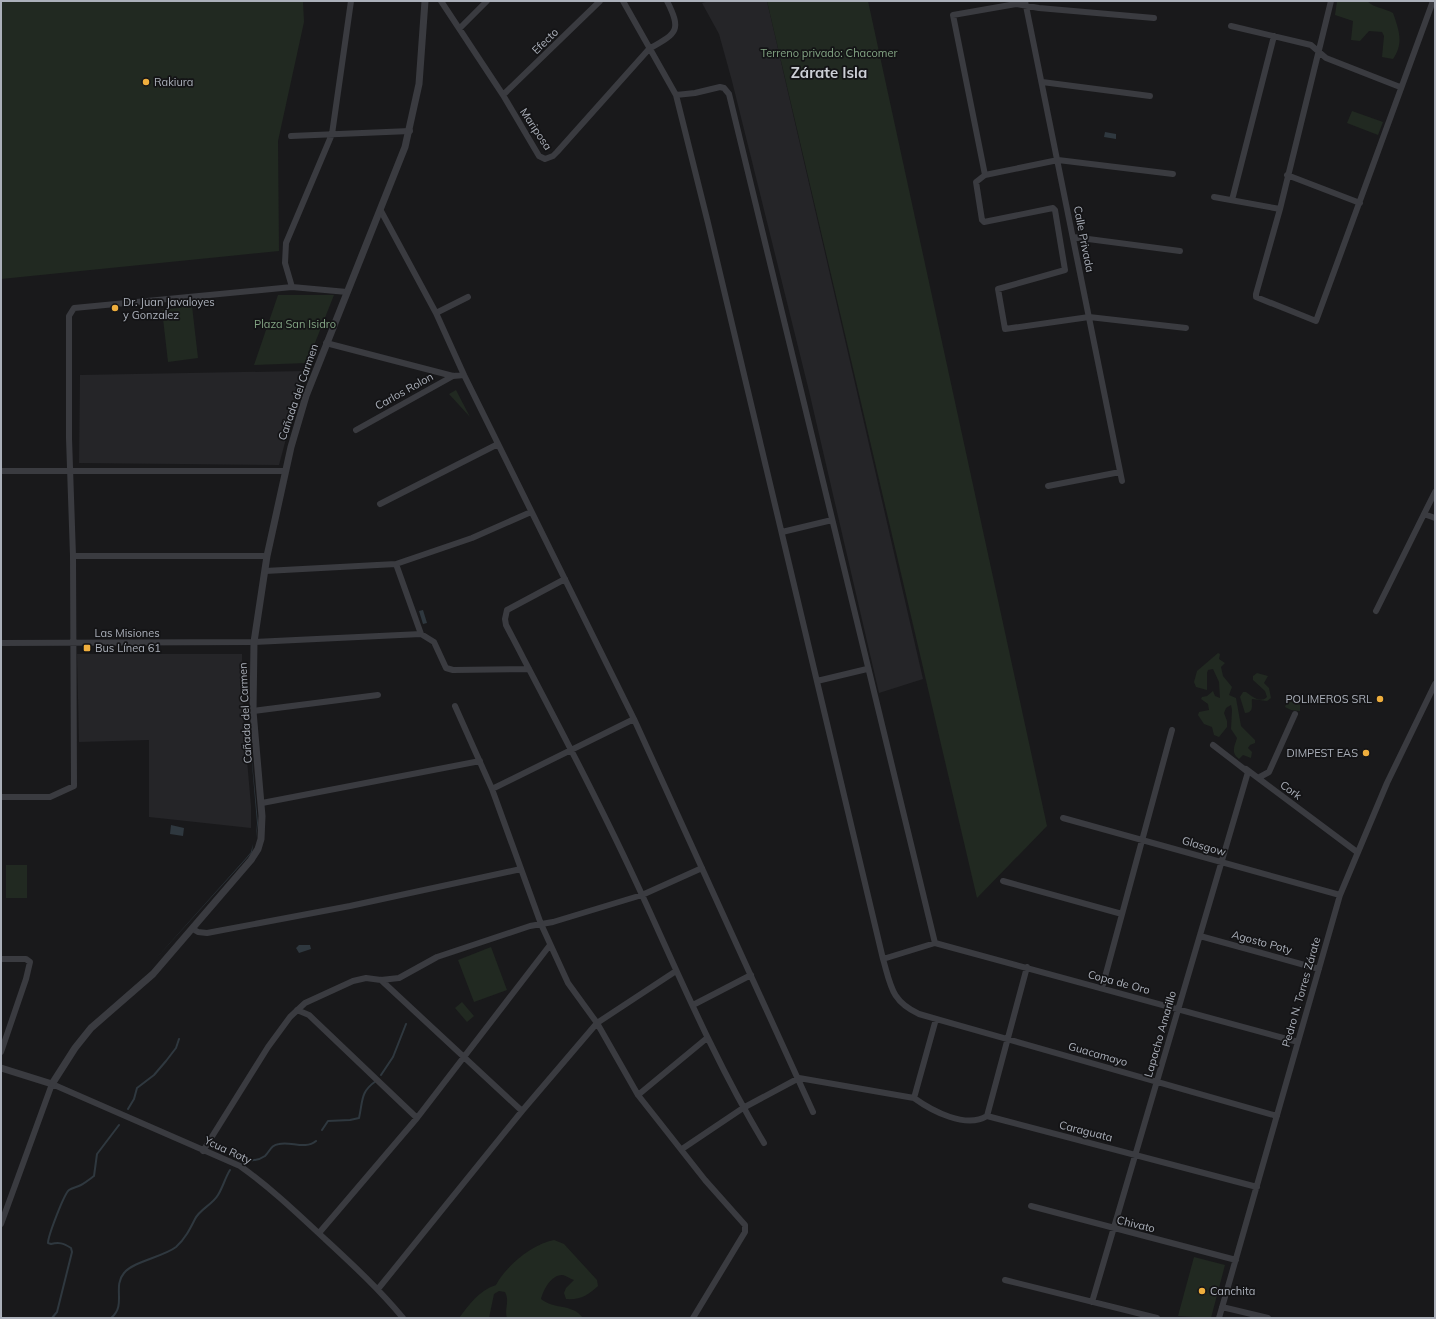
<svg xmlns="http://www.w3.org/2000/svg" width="1436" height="1319" font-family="Mulish,sans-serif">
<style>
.built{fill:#252528}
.green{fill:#212921}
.water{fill:#2f383f}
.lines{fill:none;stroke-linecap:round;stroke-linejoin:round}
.stream{stroke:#2f383f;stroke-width:2}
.minor{stroke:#3a3b40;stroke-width:6}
.tertiary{stroke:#3a3b40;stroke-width:7}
.poi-dot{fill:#efae3d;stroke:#141416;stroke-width:1.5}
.labels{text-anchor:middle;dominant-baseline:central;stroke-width:3.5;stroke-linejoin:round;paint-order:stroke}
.street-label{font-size:11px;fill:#abb0ba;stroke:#141416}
.park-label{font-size:11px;fill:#83a584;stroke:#141416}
.poi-label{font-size:11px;fill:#abb0ba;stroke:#141416;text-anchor:start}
.district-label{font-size:15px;font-weight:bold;fill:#cccfd6;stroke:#141416}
</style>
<rect width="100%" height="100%" fill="#19191b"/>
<path class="built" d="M709,1H767L923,679L879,693L809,391L732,81L719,34L702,3Z
M304,371L279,465L79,463L80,375Z
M77,654H242L243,714L251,806V828L149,817V740L79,742Z"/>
<path class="green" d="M1,1H303L304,22L278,141L279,251L1,279Z
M767,1H868L1047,826L977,898Z
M1337,1H1367C1374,8 1384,8 1393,13C1399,30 1404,43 1393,59L1382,57L1384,36L1382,32L1369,31L1360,41L1351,40L1353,21L1335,15Z
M1352,111L1383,122L1378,135L1347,123Z
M278,295H334L307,363L254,365Z
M192,306L198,358L168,362L162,310Z
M456,390L470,417L449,394Z
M1218,653L1220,654L1219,659L1225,663L1221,667L1223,676L1232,687L1229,695L1236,698L1241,726L1255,740V743L1250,745L1248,748L1252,752L1251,758L1243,755L1239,759C1230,752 1235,746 1237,738L1231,729L1232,710L1231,705L1226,708L1224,713L1227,721V727L1219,737L1214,735L1212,727L1204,724L1198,715L1199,712L1209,710L1208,704L1201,699L1202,697L1207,696L1213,691L1215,696L1220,698L1219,682L1213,669L1208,670L1207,673V690L1196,687L1194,682L1197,671Z
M1257,673L1268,676L1264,683L1269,688L1271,698L1267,701L1252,699C1251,704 1255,712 1245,713L1240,697L1243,692H1246C1252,696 1260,704 1267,697L1265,691L1253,680V676Z
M1296,701L1300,705V711L1291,710L1285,707L1287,702Z
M6,865H27V898H6Z
M491,947L507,990L474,1002L458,960Z
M462,1002L474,1016L467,1022L455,1008Z
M554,1240L564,1244L597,1280L598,1286C588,1295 581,1300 566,1299L564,1293L566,1288L574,1280C571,1279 566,1276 563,1275C551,1274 543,1291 541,1299C554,1310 572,1303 583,1318H507C504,1309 510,1301 505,1292L499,1291L494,1294L489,1318H459C470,1304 478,1291 496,1285C506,1266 532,1244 554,1240Z
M1194,1257L1225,1265L1211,1318L1178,1316Z"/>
<path class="water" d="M1105,132L1116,134V139L1104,137Z
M423,610L427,623L423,624L419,611Z
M250,740L258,823L256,838L257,823Z
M171,825L184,828L183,836L170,834Z
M253,844L252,852L246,859L151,964L246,858L251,852Z
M299,945H310L311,949L299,953L296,948Z"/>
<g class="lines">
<path class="stream" d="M381,1075L393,1057L406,1024
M128,1109L134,1099L137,1088L154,1075L166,1061L176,1048L179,1039
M322,1130L328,1121L350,1120L359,1118C363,1101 360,1092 376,1081
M241,1160C248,1161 258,1161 265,1156C270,1151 271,1145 279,1144C291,1141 305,1150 316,1141
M52,1318L57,1312L72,1252L71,1248C63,1243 59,1242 51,1244L48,1243C48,1236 64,1194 69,1190C72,1188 77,1187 81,1185C85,1183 90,1179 94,1176L97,1154L119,1125
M111,1318C127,1305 112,1287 124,1273C134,1261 163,1257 176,1247C185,1239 190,1229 195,1219C200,1209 212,1205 218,1195C223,1187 225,1178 230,1170"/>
<path class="minor" d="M441,1L503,95L539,156L545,159L553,156L557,152L649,49C677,33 682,31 667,1
M623,1L676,95L708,223L883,959C891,986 891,1001 919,1014L1277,1116
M1025,1L1122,481
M1331,1L1280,209L1256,294V297L1316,321L1433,1
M1231,26L1311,45L1326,58L1400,87
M460,28L487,1
M1042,82L1150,96
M503,95L600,1
M676,95L695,93L720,87L724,88L729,94L935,943
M291,136L410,131
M1173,174L1058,160L985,175L976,182L982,220L984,222L1053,208L1055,210L1065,270L998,289L1005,329L1089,317L1186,328
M985,175L953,15L1016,4L1039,8L1154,18
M1287,175L1360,203
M1214,197L1280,209
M1232,200L1274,36
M381,211L436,313L464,375L634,719L813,1112
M1073,237L1180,251
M292,287L285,263L286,243L332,134L351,1
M436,313L468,297
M326,343L453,376L464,375
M356,430L453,376
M1,471H285
M1048,486L1120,472
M1435,492L1424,514L1435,518
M380,504L498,444
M782,532L832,520
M73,556H267
M396,564L421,634
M265,571L396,564L472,538L531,512
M565,579L507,610L505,619L506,625C553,715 601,805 643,897C681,980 717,1065 764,1143
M1376,611L1424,514
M1,643L254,642L421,634L434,642L446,668L453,670L529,669
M817,681L867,669
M455,706L492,789L541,924L568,983L597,1023L638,1095L705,1180L745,1225V1232L693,1318
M253,711L378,695
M1246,769L1357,852
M1258,778L1269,772L1295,714
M492,789L634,719
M1,797H50L74,786L73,556L69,438V316L74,308L292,287L347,292
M262,803L480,761
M1063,818L1340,895
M1003,881L1122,914
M193,929L198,932L207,933L350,906L521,869
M1200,936L1319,969
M935,943L1298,1042
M1,959H26L30,962L26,979L1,1052
M883,959L935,943
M381,980L522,1111
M1102,988L1172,730
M693,1005L751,975
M297,1010L309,1015L417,1118
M638,1095L707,1038
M914,1098L936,1019
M987,1116L1027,967
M682,1149L743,1108L799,1078L914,1098C932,1111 966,1129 987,1116L1257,1187
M203,1151L268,1047L290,1017L305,1003L353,981L366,978L381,980L399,978L437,957L530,926L553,922L642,895L702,868
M1031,1206L1236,1260
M1,1224L52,1084L240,1166C271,1188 298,1214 326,1240C353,1265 379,1289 403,1318
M319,1233L417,1118L550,945
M1005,1280L1157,1318
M378,1289L522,1111L597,1023L676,971
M1092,1302L1248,772L1213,745
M1222,1307L1268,1318
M1219,1318L1340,895L1387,783L1435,684"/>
<path class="tertiary" d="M1,1068L52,1084L75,1048L91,1028L153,974L251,860L258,849L261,839L262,816L253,711L254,642L267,556L291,447L306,396L405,147L419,84L425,1"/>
</g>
<g class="poi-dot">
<circle cx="146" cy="82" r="4"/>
<circle cx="115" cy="308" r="4"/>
<rect x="83" y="644" width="8" height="8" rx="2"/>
<circle cx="1380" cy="699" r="4"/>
<circle cx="1366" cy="753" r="4"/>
<circle cx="1202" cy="1291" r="4"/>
</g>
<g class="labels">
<g class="street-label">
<text transform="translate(545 41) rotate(-44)">Efecto</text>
<text transform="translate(536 129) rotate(56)">Mariposa</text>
<text transform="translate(1084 239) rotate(79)">Calle Privada</text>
<text transform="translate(404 391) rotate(-29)">Carlos Rolon</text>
<text transform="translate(298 392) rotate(-71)">Cañada del Carmen</text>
<text x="127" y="633">Las Misiones</text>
<text transform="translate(245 713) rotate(-93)">Cañada del Carmen</text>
<text transform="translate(1291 790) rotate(36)">Cork</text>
<text transform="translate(1204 846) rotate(16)">Glasgow</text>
<text transform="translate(1262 942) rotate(15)">Agosto Poty</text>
<text transform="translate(1119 982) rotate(15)">Copa de Oro</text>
<text transform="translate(1301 992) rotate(-74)">Pedro N. Torres Zárate</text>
<text transform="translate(1160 1034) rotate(-74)">Lapacho Amarillo</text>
<text transform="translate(1098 1054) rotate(16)">Guacamayo</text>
<text transform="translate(1086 1131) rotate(14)">Caraguata</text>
<text transform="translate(228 1150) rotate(25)">Ycua Roty</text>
<text transform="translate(1136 1224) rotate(14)">Chivato</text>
</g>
<g class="park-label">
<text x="829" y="53">Terreno privado: Chacomer</text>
<text x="295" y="324">Plaza San Isidro</text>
</g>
<g class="poi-label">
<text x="154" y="82">Rakiura</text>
<text x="123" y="302">Dr. Juan Javaloyes<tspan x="123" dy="13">y Gonzalez</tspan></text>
<text x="95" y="648">Bus Línea 61</text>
<text x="1372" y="699" text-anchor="end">POLIMEROS SRL</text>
<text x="1358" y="753" text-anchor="end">DIMPEST EAS</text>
<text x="1210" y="1291">Canchita</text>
</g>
<g class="district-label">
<text x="829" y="72">Zárate Isla</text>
</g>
</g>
<rect width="1436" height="1319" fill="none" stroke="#abb0ba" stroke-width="4"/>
</svg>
